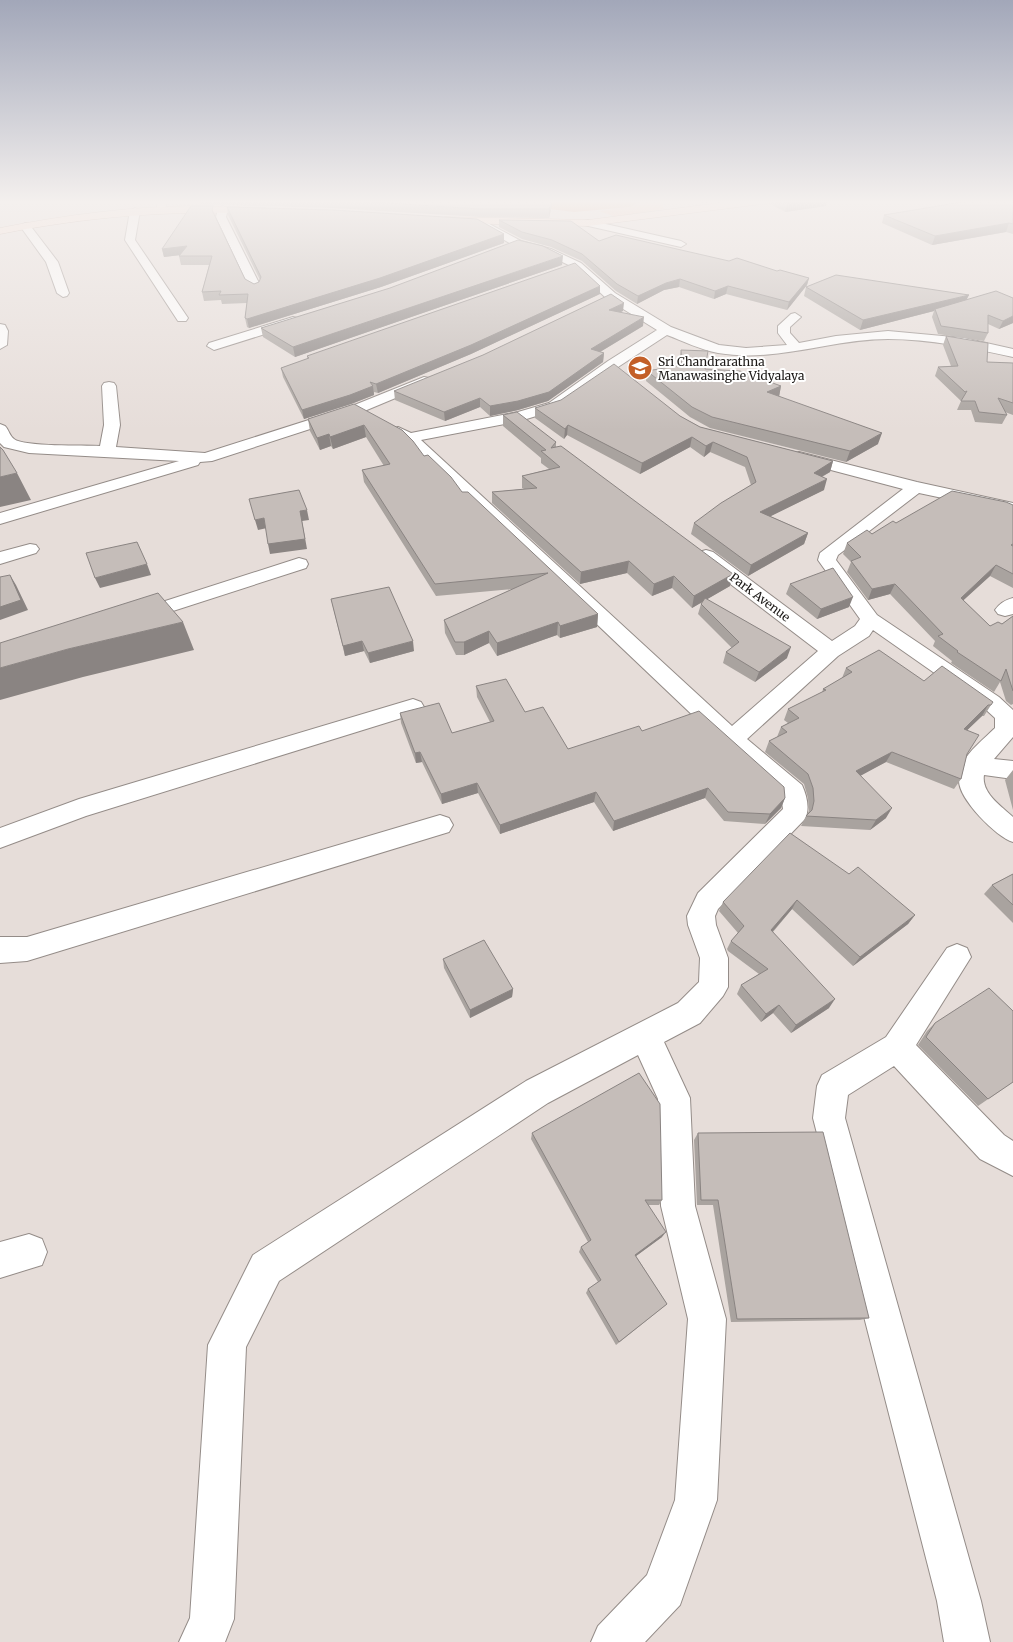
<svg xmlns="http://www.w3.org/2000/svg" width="1013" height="1642" font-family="Merriweather,serif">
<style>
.green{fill:#f8c2a8}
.water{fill:#da9473}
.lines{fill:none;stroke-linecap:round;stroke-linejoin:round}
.street-casing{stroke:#948c88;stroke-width:2}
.secondary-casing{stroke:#948c88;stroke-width:1}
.primary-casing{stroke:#ab8c7d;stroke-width:1}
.street{fill:#fff;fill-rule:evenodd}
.secondary{fill:#fdefe8;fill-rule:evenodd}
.primary{fill:#fbdfd2;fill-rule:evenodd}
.wall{fill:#a9a39f}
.shaded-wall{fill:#8a8482}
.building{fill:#c5bdb9;stroke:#8a8482}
.labels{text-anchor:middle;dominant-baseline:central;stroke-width:4;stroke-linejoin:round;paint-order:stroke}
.far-poi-label{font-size:12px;fill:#1b1816;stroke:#fff;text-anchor:start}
.far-street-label{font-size:12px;fill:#1b1816;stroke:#fff}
</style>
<rect width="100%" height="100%" fill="#e6ddd9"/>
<path class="green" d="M636,200H661L664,209L616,217L599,211L630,207Z"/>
<path class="water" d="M430,200H636L637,201L636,204L630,207L574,212L508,204Z"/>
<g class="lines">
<defs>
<path id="street" d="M223,206L228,209L226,217L261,287L259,290L255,291L249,287L216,217L218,209Z
M135,208L140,211L135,240L188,318L186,321H178L125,240L130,211Z
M480,219L521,241L551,249L581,263L615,293L671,327L719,345L746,348L787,345L778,333V326L791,314L795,313L801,317L790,327V333L799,343L836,336L888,331L964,338L1013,349V357C972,348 930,339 888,339C831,339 776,363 718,353C701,350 683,341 667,335L618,367L559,409L520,421L421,440L732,726L818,651L699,560L697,556L699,552L706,550L713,552L832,641L855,626L860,619L818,560L820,553L903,489L793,460L791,457L793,454L799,452L917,482L1013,503V513L919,493L838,555L836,560L877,615L999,697L1013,710V737L994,759L1013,761V779L984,775C981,793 1001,806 1013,817V842C996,837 959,799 959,781C959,776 961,769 962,765C967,752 985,738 995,728V718L983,707L873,630L869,636L838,656L747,739L802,785C807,796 810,809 805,819L718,909L715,916L716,925L728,958V987L723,996L700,1023L664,1042L690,1098L695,1206L726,1319L717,1500L680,1605L645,1642H591L598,1626L647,1575L675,1500L688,1319L661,1206L658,1099L638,1055L548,1103L279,1281L246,1347L234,1619L225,1642H179L190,1618L208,1345L253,1255L526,1081L678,1003L699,982L700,958L688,925L687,916L698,893L783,809L781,796L724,745L404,441L390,432L393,429L398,427L411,433L518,412L549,403L608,361L657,330L607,299L573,267L543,253L513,245L476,224L475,222Z
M588,220L681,241L686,244L681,247L584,225L583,223L584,221Z
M25,223L29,224L58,262L69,293L67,296L63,297L57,293L46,262L20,226Z
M293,317L297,318L299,321L297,324L214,350L207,346L209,343Z
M0,324L5,325L8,331L7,345L0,349Z
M424,377L429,378L431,381L429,384L362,412H352L350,409L352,406Z
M109,382L114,383L116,386L120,425L116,447L205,453L337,411H347L349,414L347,417L212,461L200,462L198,465L0,524V513L179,461L29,453L4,447L0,443V424L5,426C9,430 9,435 14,439C24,447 84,445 100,446L104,425L102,386L104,383Z
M30,544L36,545L39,549L36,553L0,564V552Z
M299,558L306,560L308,564L306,568L145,620L138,622L131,620L128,616L131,612Z
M1013,598V614L1005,616L998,614L995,610C1000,603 1005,600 1013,598Z
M413,699L421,702L424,707L421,712L86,816L0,848V828L79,799Z
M440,815L449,818L453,825L449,832L27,961L0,963V937H27Z
M957,944L967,948L971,957L916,1045L1004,1135L1013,1141V1176L980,1159L894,1066L848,1095L845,1118L981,1601L990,1642H944L937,1601L813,1118L817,1086L822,1075L886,1037L947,948Z
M29,1234L42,1239L47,1252L42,1265L0,1278V1242Z"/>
<path id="secondary" d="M157,200H167L165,211H157Z"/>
<path id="primary" d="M742,200H775L770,203L588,226L445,223L439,220L445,217L588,220Z
M200,206L265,208L270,211L265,214C171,210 92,216 0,234V228C66,215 132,206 200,206Z"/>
</defs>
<use href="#street" class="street-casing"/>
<use href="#secondary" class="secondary-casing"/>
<use href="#primary" class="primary-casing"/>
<use href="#street" class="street"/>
<use href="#secondary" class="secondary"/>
<use href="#primary" class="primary"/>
</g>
<path class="wall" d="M199,200L471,201L553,200L549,218L480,217L333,208L200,204Z
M693,200H726L703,203Z
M772,200H827L826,206L785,212L771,204Z
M955,200H1013V234L1006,232L932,245L882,223L884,215L961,202Z
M227,207L504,234V243L381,287L249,328L247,327L245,318L247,303L222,304L221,300L204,301L202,292L209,265H181L179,256L180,255L164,257L162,249L215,215L245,279L254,284L259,282L260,280L228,215Z
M499,220L599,241L729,261L809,278L807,285L787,310L726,294L714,299L679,287L664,290L637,304L616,291L582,261L551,247L522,239L499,227Z
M562,265L295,357L263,337L261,328Z
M806,287L967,300L1013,298V323L999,329L988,324V333L984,341L938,334L932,317L934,311L860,330L804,296Z
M600,294L471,354L378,393L374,392V395L351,404L304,419L283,377L281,368L307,359V356Z
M623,311L621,312L643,326L600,352L604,353L603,362L548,401L518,410L490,416L480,407L445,421L395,400L394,391Z
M946,336L987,362L1013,363V415L1005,412L1007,415L1002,424L975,422L971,410H957L961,401L935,376L938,367L951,366L943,345Z
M681,350L705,369L781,386L779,396L878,444L846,462L710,428L690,417L646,381L647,371L680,365L679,360Z
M354,404L424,456L462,492L598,614L597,627L560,638L557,635L497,656L489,643L464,655H456L445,633L444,620L513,589L436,596L364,482L362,470L384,466L366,437L333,449L331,446L320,450L310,431L308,419Z
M535,408L680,416L700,427L833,461L830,472L822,477L824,490L770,516L808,533L804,544L748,576L691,534L694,523L751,485L745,467L710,452L704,457L690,447L640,474L567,435L564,439L535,418Z
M503,415L556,442V447L730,586L707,599L787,658L755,682L723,663L726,652L732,648L698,614L701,604L702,602L692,608L672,588L652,596L627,573L580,584L492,503V492L524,489L522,488V476L549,469L541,463V458L503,426Z
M1013,505V588L990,576L963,600L990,626L1002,624L1013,616V704L1011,705L1006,701L1000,682L994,692L951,663L952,661L933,646L935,641L890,594L868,600L847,572L851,562L843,554L847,543L872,534L896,523Z
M790,584L849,607L817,619L786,594Z
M331,599L414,651L370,663L364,651L345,656Z
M846,668L924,681L991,705L984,716H982L967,730V754L961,779L954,789L886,762L860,775L886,818L870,830L801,826L806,816L809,811L808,798L804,784L765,752L769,741L777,737L781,727L788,723L784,720L788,709L822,693L823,689L842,678Z
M476,686L525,712L568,749L642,731L785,798L781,808L765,824L724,821L705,798L613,831L594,802L500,834L478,793L442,804L422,762L416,763L401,723L400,713L452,733L490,722L477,697Z
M1013,770V810L1005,780Z
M849,874L915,915L908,924L853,966L792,909L773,932L829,1008L791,1033L773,1013L761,1022L737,994L741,985L759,974L728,951L727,949L731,941L738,933L719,911L723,902Z
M1013,874V923L984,894L992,885Z
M443,959L513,989L512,997L470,1018L444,968Z
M935,1023L1013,1082L978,1106L918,1045L927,1031Z
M532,1133L662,1200L659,1205H648L662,1237L636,1256L667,1304L616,1345L586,1293L588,1289L598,1282L579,1252L581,1247L588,1242L531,1139Z
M698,1133L869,1318L860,1320L731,1322L713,1205H697L694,1140Z"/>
<path class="shaded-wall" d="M552,200H553L549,218V209Z
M704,200H726L703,203Z
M808,200H827L826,206L785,212L787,203Z
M1009,223L1006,232L932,245L935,236Z
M504,234V243L381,287L249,328L247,319Z
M187,246L189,254L164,257L162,249Z
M563,256L562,265L295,357L293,347Z
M809,278L807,285L787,310L789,302Z
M680,279L679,287L664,290L637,304L638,296L666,283Z
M600,286V294L471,354L378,393L376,384Z
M728,286L726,294L714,299L715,291Z
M969,295L965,303L935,309L934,311L860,330L863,320Z
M624,303L623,311L608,319L609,310Z
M1013,316V323L999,329L1003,321Z
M644,317L643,326L590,358L591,349Z
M604,353L603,362L548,401L518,410L490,416V406Z
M373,386L374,395L351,404L304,419L302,410Z
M781,386L779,397L767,392Z
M480,398V407L445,421L444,412Z
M364,425L366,437L333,449L330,437Z
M568,425L567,435L564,439L565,429Z
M882,433L878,444L846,462L850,451Z
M329,434L331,446L320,450L317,438Z
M692,437L690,447L640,474L642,463Z
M713,442L710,452L704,457L706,446Z
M833,461L830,472L810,483L814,473Z
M17,473L31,500L0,507V477Z
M827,479L824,490L757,523L760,512Z
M307,510L309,520L302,521L307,549L270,554L268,544L300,511Z
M264,518L267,528L258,530L255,520Z
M808,533L804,544L748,576L751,565Z
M629,561L627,573L580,584L581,572Z
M147,564L151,575L100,588L95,578Z
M996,565L990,576L955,608L961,598Z
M733,574L730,586L692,608L694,596Z
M10,575L16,585L28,610L0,620V607Z
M674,576L672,588L652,596L654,584Z
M895,584L890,594L868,600L872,589Z
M853,597L849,607L817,619L821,609Z
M598,614L597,627L560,638V626Z
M183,622L194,650L83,677L0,700V668L68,649Z
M558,622L557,635L497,656V643Z
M489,631V643L464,655V642Z
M362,641L364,651L345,656L343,646Z
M413,641L414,651L370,663L368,653Z
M791,647L787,658L755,682L759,672Z
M988,705L982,716L958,739L964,729Z
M420,752L422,762L416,763L415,753Z
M892,752L886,762L851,781L856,771Z
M477,783L478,793L442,804L441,794Z
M708,788L705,798L613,831L614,821Z
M596,792L594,802L500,834V825Z
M785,798L781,808L765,824L770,814Z
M892,808L886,818L870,830L876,820Z
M797,900L792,909L766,939L771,930Z
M915,915L908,924L853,966L860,957Z
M513,989L512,997L470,1018V1010Z
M835,999L829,1008L791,1033L796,1025Z
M779,1005L773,1013L761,1022L766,1014Z
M666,1232L662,1237L632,1259L635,1255Z"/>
<path class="building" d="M340,200L471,201L552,200L549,209H480Z
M781,200H808L787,203Z
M974,200H1013V224L1009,223L935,236L884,215Z
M191,206H213L212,210L245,279L254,284L259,282L261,277L227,207L332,210L477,219L504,234L380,278L247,319L245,318L248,294L219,295L221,291L202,292L212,256H179L187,246L162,249Z
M499,220L571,221L599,241L616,235L729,261L737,258L777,271L780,270L809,278L789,302L728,286L715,291L680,279L666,283L638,296L617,284L582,254L552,240L522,232Z
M518,240L543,246L563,256L293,347L261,328L390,288Z
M575,263L600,286L471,345L376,384L370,382L373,386L350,395L302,410L281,368L309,358L307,356Z
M836,275L969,295L863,320L806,287Z
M996,291L1013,298V316L1003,321L988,315V333L941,326L935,309Z
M611,294L624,303L609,310L644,317L591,349L604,353L549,392L518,401L490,406L480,398L444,412L394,391L483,355Z
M946,336L988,343L987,362L1013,363V403L998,398L1007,415L979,412L975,401H961L967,391L965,392L938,367L958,366Z
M681,350L708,351L705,369L740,371L781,386L767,392L882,433L850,451L712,417L692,407L647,371L682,365Z
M614,364L680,416L700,427L833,461L814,473L827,479L760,512L808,533L751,565L694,523L721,503L756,482L747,457L713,442L706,446L692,437L642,463L568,425L565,429L535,408L561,400Z
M354,404L402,430L413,441L424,456L428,455L451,477L462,492H468L598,614L560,626L558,622L497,643L489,631L464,642H455L444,620L548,573L435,584L362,470L390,464L364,425L330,437L329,434L317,438L308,419Z
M517,412L556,442L551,448L561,446L733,574L694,596L674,576L654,584L629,561L581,572L492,492L537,488L522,476L560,467L541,451L546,450L503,415Z
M0,447L3,450L17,473L0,477Z
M299,490L307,510L300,511L305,539L268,544L264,518L255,520L249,499Z
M952,491L1006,502L1013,505V544L1011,545L1013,546V574L996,565L961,598L990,626L998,622L1002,624L1013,616V691L1006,669L1001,681L957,652L958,651L938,636L943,634L895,584L872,589L851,561L861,557L847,543L867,530L872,534L893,521L896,523Z
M137,542L147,564L95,578L86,553Z
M833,568L853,597L821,609L790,584Z
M10,575L21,600L0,607V577Z
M389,587L413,641L368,653L362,641L343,646L331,599Z
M158,593L183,622L68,649L0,668V643Z
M705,598L791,647L759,672L726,652L739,642L701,604Z
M879,650L924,681L942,666L993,702L991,705H988L964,729L979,735L967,754L961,779L892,752L856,771L892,808L876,820L806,816L812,810L814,801L813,788L808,774L769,741L787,732L781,727L799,718L788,709L826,690L823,689L852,672L846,668Z
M506,679L525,712L543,707L568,749L639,726L642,731L699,711L784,787L785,798L770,814L728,812L708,788L614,821L596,792L500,825L477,783L441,794L420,752L415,753L400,713L439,703L452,733L494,721L476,686Z
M790,833L849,874L858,867L915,915L860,957L797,900L771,930L835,999L796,1025L779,1005L766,1014L741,985L768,969L732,942L731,941L744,926L723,902Z
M1013,874V905L992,885Z
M484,940L513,989L470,1010L443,959Z
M989,988L1013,1011V1082L988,1099L926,1037L935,1023Z
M639,1073L660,1104L662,1200H645L666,1232L635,1255L667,1304L619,1342L588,1289L601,1280L581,1247L591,1240L532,1133Z
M823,1132L869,1318L737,1319L718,1200H701L698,1133Z"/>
<linearGradient id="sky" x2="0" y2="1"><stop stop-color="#a2a7b9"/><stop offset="0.47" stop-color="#f4f0ee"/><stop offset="1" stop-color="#f4f0ee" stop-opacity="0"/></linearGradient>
<rect width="1013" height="430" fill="url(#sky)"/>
<defs>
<symbol id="school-disc" viewBox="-11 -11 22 22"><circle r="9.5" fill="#c35f28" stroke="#fff"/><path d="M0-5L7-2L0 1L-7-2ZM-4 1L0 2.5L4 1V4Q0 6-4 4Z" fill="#fff"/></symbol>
</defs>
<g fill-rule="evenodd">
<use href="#school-disc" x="626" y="354" width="28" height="28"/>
</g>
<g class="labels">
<g class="far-poi-label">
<text x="658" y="361">Sri Chandrarathna<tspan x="658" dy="14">Manawasinghe Vidyalaya</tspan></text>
</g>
<g class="far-street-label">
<text transform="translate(760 597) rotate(37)">Park Avenue</text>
</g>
</g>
</svg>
